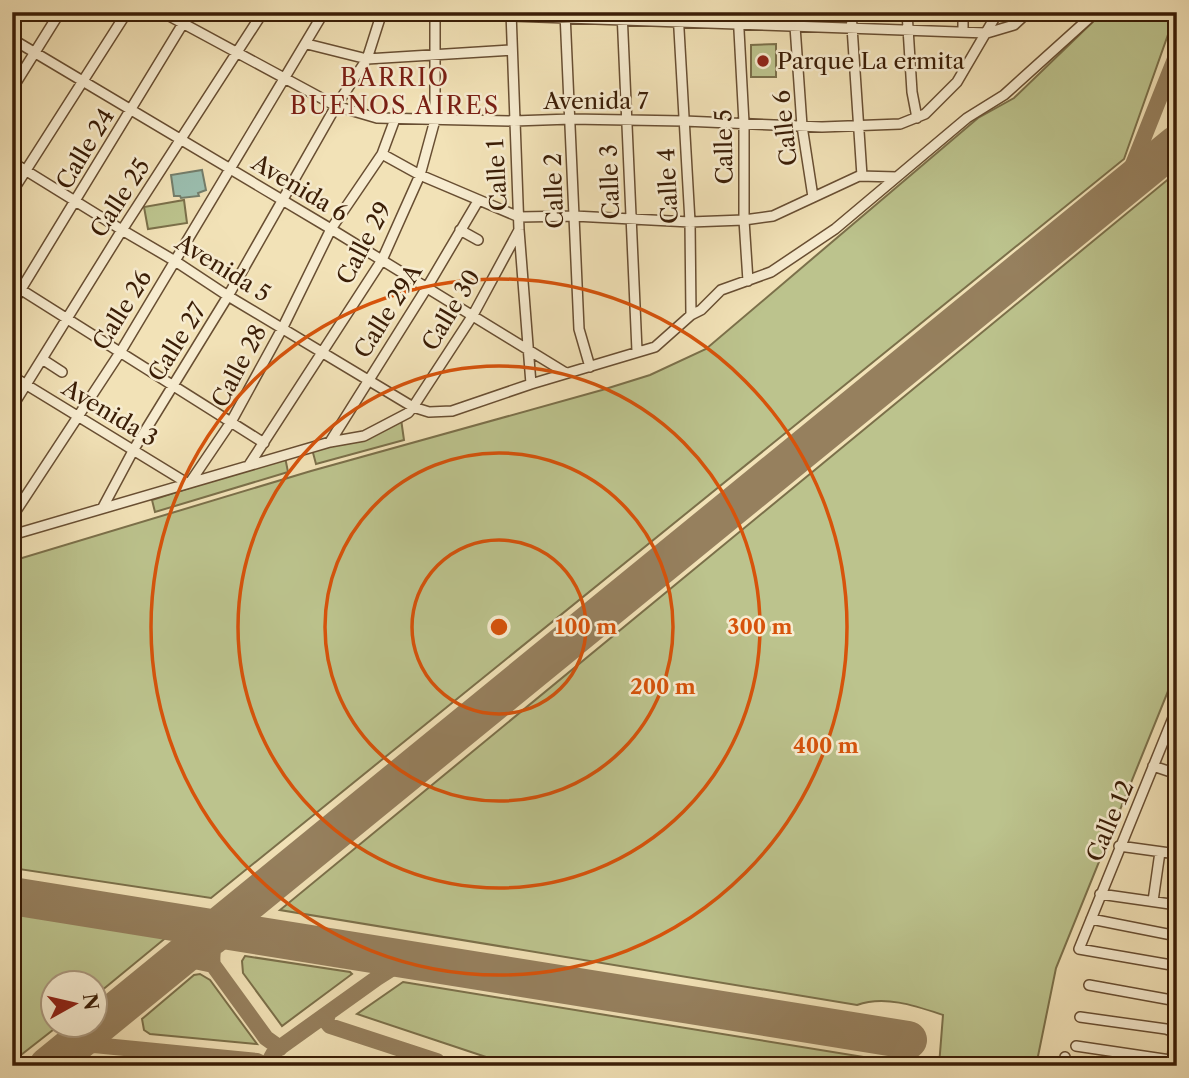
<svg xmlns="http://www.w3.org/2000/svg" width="1189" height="1078" font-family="'Libre Caslon Text',serif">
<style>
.green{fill:#bcc38d;stroke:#7b704a;stroke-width:2}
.water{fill:#9bbeaf;stroke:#747e6b;stroke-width:2}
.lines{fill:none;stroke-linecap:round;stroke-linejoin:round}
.taxiway{stroke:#96805e;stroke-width:16}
.runway{stroke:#96805e;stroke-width:38}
.minor-casing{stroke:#684e32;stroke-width:12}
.minor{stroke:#f7ecd0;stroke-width:9}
.ring{fill:none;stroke:#d7530b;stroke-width:3.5}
.poi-dot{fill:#8f2418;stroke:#f7ecd0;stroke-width:2.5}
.labels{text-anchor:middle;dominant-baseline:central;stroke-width:5;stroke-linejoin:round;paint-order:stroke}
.poi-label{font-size:23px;fill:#3a1d06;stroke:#f7ecd0;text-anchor:start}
.street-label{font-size:23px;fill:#3a1d06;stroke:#f7ecd0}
.neighbourhood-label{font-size:24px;letter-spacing:2px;fill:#7a1f14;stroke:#f7ecd0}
.centre{fill:#d7530b;stroke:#f7ecd0;stroke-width:3.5}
.ring-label{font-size:21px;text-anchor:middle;font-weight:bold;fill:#d7530b;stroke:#f7ecd0;stroke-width:5;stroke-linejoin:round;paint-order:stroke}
</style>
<rect width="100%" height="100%" fill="#f2e2b7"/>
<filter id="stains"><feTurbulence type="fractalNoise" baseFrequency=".00286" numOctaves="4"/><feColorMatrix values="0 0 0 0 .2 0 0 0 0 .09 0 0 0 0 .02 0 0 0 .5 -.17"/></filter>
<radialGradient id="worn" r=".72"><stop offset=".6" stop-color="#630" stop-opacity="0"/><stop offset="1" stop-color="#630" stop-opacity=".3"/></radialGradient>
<path class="green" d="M1103,12H1176L1124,159L211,898L12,868V561L311,471L602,390L650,375L706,349L978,118L1014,98Z
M776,44V77H751V45Z
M1177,172V669L1056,968L1036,1066H939L943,1015C916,1006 885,995 857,1005L280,910Z
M184,200L187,223L148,229L144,207Z
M401,419L404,440L316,464L312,449Z
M285,457L288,472L155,512L152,500Z
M12,913L168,936L95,996L94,984H52V1026H58L12,1062Z
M245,956L350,972L352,974L282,1026L243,973L242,961Z
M200,974L210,980L257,1044L150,1034L144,1030L142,1019L194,975Z
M403,982L919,1066H491L492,1059L357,1014Z"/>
<path class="water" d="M202,170L206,190L198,193L199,196L181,198L180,196H174L171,175Z"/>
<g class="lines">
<path class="taxiway" d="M1124,187L1177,54
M235,913C223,928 209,945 213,965L266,1038L280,1048
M164,920L185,928L213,965
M217,946L231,935L242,933
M374,954L381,965L377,978
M172,965L194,961L213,965
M328,1014L326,1021L330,1026L437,1061L441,1066
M71,1047L94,1045L257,1061L268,1066
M272,1066L271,1058L275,1051L377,978L407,959"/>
<path class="runway" d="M12,896L908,1040
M48,1066L1177,144"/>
<defs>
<path id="minor" d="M162,12L336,106L377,118L514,121L571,119L684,121L822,127L900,124L925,114L957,82L998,12
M511,12L519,230L531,384
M622,12L637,351
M678,12L690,222L691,315
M738,12L744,123V220L748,281
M794,12L802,126L813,197
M851,12L862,176
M907,12L912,92L917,118
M565,13L579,329L590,367
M511,16L987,33L1014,25L1028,12
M963,32V12
M12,39L331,229L566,373
M307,44L367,59L512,50
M12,89L60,12
M382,154L420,175L519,217L574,216L690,222L744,220L773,216L859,176L897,177
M12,162L122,230L175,261L228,296L413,407L473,315L519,230
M12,192L127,12
M460,230L478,240
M12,284L264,443
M12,304L190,12
M42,359L62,372
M12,376L187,483
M12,407L122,230L263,12
M330,442L426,289L478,201
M249,465L382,260L420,175L435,120V12
M191,481L231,422L283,327L331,229L382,154L395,119
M103,507L134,449L228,296L336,106L367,59L382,12
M12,517L121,351L324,12
M12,535L330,442L364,436L408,413L413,407L429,412L452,411L531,384L655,347L691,315L701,310L721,290L771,272L835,229L967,118L1004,95L1096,12
M1177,708L1079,949L1177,966
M1153,766L1177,774
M1119,846L1177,854
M1100,894L1177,905
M1153,901L1160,852
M1091,919L1177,936
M1089,985L1177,1001
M1080,1017L1166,1029L1177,1033
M1076,1046L1177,1061
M1064,1066L1065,1057
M1098,1066L1099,1063
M1172,1066L1177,988"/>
</defs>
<use href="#minor" class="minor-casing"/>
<use href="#minor" class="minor"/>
</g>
<g class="ring">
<circle cx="499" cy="627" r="87"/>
<circle cx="499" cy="627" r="174"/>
<circle cx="499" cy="627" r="261"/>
<circle cx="499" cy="627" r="348"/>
</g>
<circle class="poi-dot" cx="763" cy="61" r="7"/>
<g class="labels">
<g class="poi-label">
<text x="777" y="61">Parque La ermita</text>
</g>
<g class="street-label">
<text x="596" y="101">Avenida 7</text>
<text transform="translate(785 128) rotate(-96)">Calle 6</text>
<text transform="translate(724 147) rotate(-91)">Calle 5</text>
<text transform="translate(85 149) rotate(-59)">Calle 24</text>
<text transform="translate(497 175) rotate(-93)">Calle 1</text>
<text transform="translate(610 182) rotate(-92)">Calle 3</text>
<text transform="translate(668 186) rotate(-93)">Calle 4</text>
<text transform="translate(300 188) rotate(31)">Avenida 6</text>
<text transform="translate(554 191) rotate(-92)">Calle 2</text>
<text transform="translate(120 198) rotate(-57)">Calle 25</text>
<text transform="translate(364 243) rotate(-62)">Calle 29</text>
<text transform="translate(223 268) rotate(32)">Avenida 5</text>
<text transform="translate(122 310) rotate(-58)">Calle 26</text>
<text transform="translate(451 310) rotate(-59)">Calle 30</text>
<text transform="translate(388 311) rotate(-58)">Calle 29A</text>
<text transform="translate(177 342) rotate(-58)">Calle 27</text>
<text transform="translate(239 366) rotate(-62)">Calle 28</text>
<text transform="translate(110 413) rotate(31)">Avenida 3</text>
<text transform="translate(1110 821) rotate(-67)">Calle 12</text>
</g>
<g class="neighbourhood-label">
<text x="395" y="77">BARRIO<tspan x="395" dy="28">BUENOS AIRES</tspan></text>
</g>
</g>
<circle cx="499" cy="627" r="10" class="centre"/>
<g class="ring-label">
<text x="586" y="634">100 m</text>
<text x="760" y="634">300 m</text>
<text x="663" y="694">200 m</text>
<text x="826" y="753">400 m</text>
</g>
<rect width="1189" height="1078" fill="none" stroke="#f2e2b7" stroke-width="42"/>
<rect x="14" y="14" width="1161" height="1050" fill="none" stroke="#3a1d06" stroke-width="3.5"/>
<rect x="21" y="21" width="1147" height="1036" fill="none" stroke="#3a1d06" stroke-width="2"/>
<g transform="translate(74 1004) rotate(82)"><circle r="33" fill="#f7ecd0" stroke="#ab997f" stroke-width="2"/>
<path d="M0-5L12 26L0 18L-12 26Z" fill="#8f2418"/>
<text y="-10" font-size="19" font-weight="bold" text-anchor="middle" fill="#3a1d06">N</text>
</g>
<rect width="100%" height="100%" filter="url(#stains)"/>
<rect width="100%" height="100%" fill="url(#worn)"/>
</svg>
